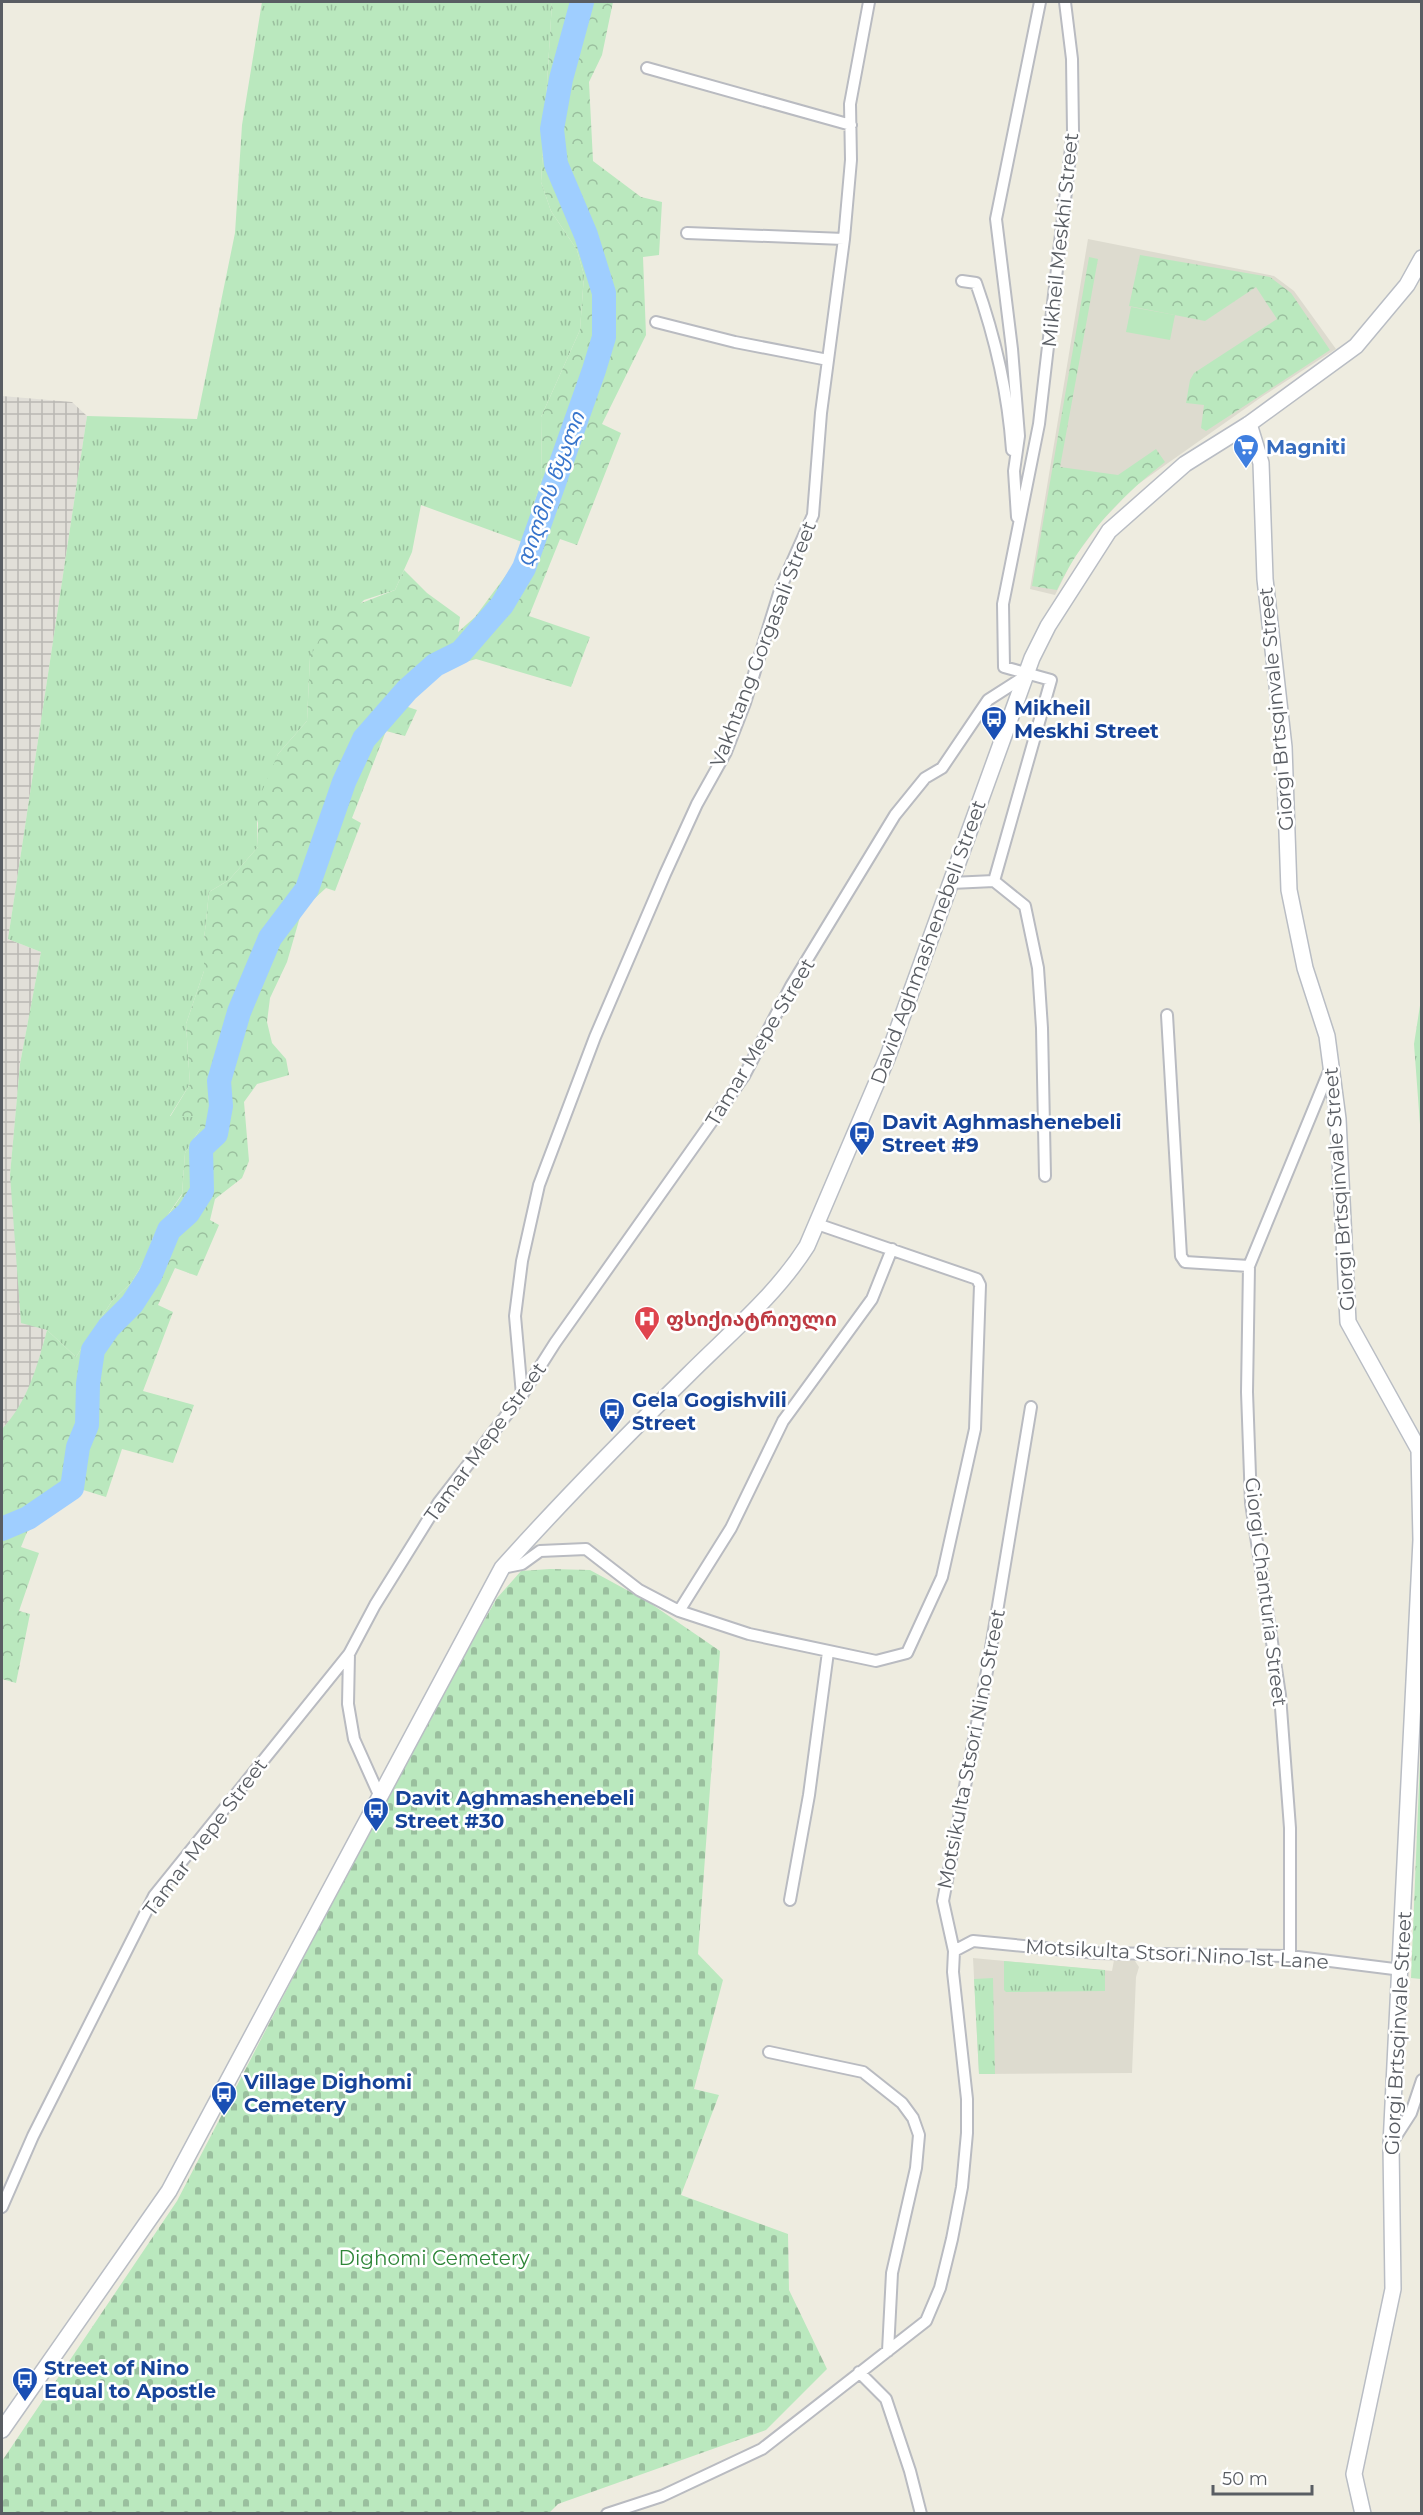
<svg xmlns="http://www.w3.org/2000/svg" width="1423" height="2515" font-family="Montserrat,'Noto Sans Georgian',sans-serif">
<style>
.industrial{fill:url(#industrial-grid)}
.education{fill:#dddbcf}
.grass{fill:url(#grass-tufts)}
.forest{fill:url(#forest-crowns)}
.cemetery{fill:url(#cemetery-stones)}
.pitch{fill:#bae8be}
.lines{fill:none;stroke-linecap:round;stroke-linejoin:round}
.river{stroke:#9fceff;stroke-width:24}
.street-casing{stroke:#b9bbc1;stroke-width:14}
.secondary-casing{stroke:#b9bdc4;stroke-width:18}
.street{stroke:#fff;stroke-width:10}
.secondary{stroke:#fff;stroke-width:15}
.labels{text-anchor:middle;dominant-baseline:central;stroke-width:5;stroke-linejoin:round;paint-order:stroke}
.street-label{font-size:20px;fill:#595d63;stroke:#fff}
.shop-label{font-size:20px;font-weight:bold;fill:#366cbe;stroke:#fff;text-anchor:start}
.transit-label{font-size:20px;font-weight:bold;fill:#164399;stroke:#fff;text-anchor:start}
.health-label{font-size:20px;font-weight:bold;fill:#be3a42;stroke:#fff;text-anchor:start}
.park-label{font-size:20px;fill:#2e8638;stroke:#fff}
.water-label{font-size:21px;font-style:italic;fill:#3875cc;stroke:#fff}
</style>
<defs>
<pattern id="industrial-grid" width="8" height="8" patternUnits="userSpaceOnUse" patternTransform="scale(1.5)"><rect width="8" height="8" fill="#e1dfd8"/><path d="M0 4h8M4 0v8" fill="none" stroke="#b9b8b3"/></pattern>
<pattern id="grass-tufts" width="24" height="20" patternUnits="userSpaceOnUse" patternTransform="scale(1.5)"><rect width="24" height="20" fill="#bae8be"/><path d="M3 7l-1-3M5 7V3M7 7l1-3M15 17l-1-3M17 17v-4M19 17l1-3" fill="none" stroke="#9abf9e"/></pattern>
<pattern id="forest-crowns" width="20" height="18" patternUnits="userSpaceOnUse" patternTransform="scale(1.5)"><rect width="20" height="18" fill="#bae8be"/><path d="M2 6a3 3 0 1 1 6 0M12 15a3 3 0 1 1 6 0" fill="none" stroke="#9abf9e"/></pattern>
<pattern id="cemetery-stones" width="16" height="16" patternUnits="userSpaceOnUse" patternTransform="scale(1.5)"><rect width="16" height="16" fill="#bae8be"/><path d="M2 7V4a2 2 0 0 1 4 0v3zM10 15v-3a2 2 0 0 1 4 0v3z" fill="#9abf9e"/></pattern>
</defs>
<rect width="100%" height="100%" fill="#eeece0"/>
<path class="industrial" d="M2,396L72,402L87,416L8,939L41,952L20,1064L10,1175L47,1330L35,1375L17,1412L2,1429Z"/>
<path class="education" d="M1088,239L1274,276L1294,291L1336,349L1263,396L1134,487L1100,523L1073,559L1055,595L1030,589Z
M973,1958L1112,1971L1114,1960L1135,1961L1139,1967L1136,1977L1132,2073L979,2074Z"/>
<path class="grass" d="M262,2H552L541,182L551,211L577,250L584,275L580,330L541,417L542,478L522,542L421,505L412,552L395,590L364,600L310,657L307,721L278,754L257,823L258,847L229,880L209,892L204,940V971L186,1024L190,1084L170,1116H200V1129L185,1153L182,1194L153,1237L146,1258L131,1283L112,1301L76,1357L47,1330L21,1323L10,1175L20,1064L41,952L8,939L87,416L197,419L235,233L242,125Z
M1421,999V1138L1414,1044Z
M1421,1736V1979L1411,1978Z
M1004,1961L1105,1970V1991L1006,1992L1004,1990Z
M993,1978L995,2074H979L974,1979Z"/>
<path class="forest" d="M552,2H613L602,55L589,82L593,161L641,197L662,202L659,255L643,257L646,335L602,424L621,433L577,545L560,539L529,616L590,637L571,687L476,659L449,667L426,681L402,705L417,710L405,736L386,731L352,818L361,823L335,891L326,888L302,910L287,962L270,998L267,1022L272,1043L286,1059L289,1075L257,1084L244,1102L249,1161L242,1178L215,1199L210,1220L219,1225L197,1276L175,1268L158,1305L173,1312L143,1391L194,1405L173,1463L122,1449L106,1497L80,1489L27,1532L21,1547L39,1553L19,1611L30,1614L16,1683L2,1679V1429C28,1401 37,1367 47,1330L76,1357L112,1301L131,1283L146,1258L153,1237L182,1195L185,1153L200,1129V1117H170L190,1084L186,1024L204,971V940L209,892L229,880L258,847V801L278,754L307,721L310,657L333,614L395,590L404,570L427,593L460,617L458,632L475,617L515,563L542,478L541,417L580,330L584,275L577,250L551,211L541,182Z
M1140,255L1270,277L1291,293L1330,350L1206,431L1201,428L1204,405L1186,403L1190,380L1194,373L1277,319L1256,287L1205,321L1129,306Z
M1089,257L1098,259L1060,467L1118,475L1156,449L1165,462C1119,498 1082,537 1057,590L1032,586Z"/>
<path class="cemetery" d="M550,1569L590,1570L647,1601L720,1651L698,1954L723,1980L694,2089L719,2095L681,2195L788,2234L789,2290L827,2369L766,2430L558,2504L549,2513L2,2514V2461L177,2201L418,1737L497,1598L521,1571Z"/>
<path class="pitch" d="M1131,307L1175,315L1170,340L1126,332Z"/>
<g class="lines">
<path class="river" d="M2,1529L28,1518L72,1488L78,1447L87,1425L88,1384L93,1350L109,1327L132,1304L150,1276L169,1230L188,1213L202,1191L201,1148L216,1134L221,1106L219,1081L239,1012L270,938L307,889L344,782L364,739L407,690L435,665L461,652L502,605L524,568L594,370L604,337V293L586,235L556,164L552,129L561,79L582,2"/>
<defs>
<path id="street" d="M647,68L851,125
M687,233L844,239
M962,281L976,283C995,337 1008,393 1012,450
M656,322L735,342L828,360
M1017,517L1014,471L1019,436L1012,349L996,219L1040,2
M994,881L1051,680L1004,667L1003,604L1039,424L1073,131L1072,59L1065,2
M951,883L994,881L1025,906L1038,968L1042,1028L1045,1176
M1167,1015L1181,1256L1185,1262L1249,1266
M522,1395L515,1316L522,1261L539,1185L595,1037L665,874L697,804L726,752L745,703L781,587L813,515L821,413L844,239L851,160L850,104L869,2
M502,1568L522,1564L540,1551L586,1549L639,1590L679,1611L749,1634L876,1661L907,1653L942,1577L975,1429L980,1285L977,1279L817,1224
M679,1611L731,1528L783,1421L872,1299L892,1249
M349,1654L348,1704L354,1739L380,1797
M790,1900L809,1795L828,1652
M954,1951L973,1941L1097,1953L1290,1956L1402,1970
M1290,1956V1828L1280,1695L1251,1503L1247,1392L1249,1266L1330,1069
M769,2052L863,2072L902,2103L913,2118L919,2135L916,2168L892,2273L888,2351
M1391,2144L1411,2113L1422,2080
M2,2207L33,2136L154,1896L349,1654L375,1605L439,1502L522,1395L555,1343L744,1076L791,986L895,815L925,778L942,768L988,700L1027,675
M859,2372L886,2399L910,2471L921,2514
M607,2514L662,2496L762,2449L926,2321L940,2288L952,2239L962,2187L967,2133V2099L953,1972L954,1951L943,1901L988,1666L1031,1407"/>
<path id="secondary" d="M1249,424L1261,463L1265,579L1284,747L1289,890L1305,968L1327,1036L1338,1119L1348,1322L1419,1450L1421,1540L1391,2145L1393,2289L1354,2474L1363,2514
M2,2430L169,2191L502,1568C562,1501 625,1437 689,1374C730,1333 776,1295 807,1246L888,1056L1032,658L1048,626L1109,531L1185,464L1249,424L1356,346L1407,285L1422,258"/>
</defs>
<use href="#street" class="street-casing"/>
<use href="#secondary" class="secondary-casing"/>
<use href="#street" class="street"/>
<use href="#secondary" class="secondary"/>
</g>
<defs>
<symbol id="supermarket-pin" viewBox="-11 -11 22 30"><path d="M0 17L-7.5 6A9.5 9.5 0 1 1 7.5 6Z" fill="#3f7fe0" stroke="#fff"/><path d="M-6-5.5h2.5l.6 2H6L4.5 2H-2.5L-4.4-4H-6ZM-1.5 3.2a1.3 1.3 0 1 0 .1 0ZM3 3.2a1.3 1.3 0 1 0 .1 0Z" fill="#fff"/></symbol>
<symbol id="bus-pin" viewBox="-11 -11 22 30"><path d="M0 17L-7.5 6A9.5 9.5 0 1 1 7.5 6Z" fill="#1a4fb4" stroke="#fff"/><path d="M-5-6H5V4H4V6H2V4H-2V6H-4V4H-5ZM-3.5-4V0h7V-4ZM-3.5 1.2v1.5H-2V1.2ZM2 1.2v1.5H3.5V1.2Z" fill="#fff"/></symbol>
<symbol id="hospital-pin" viewBox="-11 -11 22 30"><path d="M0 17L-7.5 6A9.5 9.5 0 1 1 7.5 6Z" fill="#e0444e" stroke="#fff"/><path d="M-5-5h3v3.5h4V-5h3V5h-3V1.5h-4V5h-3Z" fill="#fff"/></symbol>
</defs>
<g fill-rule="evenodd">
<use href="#supermarket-pin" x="1231" y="432" width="30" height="40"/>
<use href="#bus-pin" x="979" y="704" width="30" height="40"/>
<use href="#bus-pin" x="847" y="1119" width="30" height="40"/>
<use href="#hospital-pin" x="632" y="1304" width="30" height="40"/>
<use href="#bus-pin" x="597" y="1396" width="30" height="40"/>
<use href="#bus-pin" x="361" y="1795" width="30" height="40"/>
<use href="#bus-pin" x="209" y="2079" width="30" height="40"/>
<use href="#bus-pin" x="10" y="2365" width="30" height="40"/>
</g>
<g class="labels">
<g class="street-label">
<text transform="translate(1060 240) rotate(-84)">Mikheil Meskhi Street</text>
<text transform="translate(763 644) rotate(-69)">Vakhtang Gorgasali Street</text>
<text transform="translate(1276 709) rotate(-95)">Giorgi Brtsqinvale Street</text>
<text transform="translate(928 942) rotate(-70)">David Aghmashenebeli Street</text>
<text transform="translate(760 1042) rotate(-59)">Tamar Mepe Street</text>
<text transform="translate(1339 1189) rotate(-94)">Giorgi Brtsqinvale Street</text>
<text transform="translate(485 1442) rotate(-54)">Tamar Mepe Street</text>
<text transform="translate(1266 1592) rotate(83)">Giorgi Chanturia Street</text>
<text transform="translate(971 1749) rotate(-79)">Motsikulta Stsori Nino Street</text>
<text transform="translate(205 1837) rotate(-53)">Tamar Mepe Street</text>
<text transform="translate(1177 1954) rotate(3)">Motsikulta Stsori Nino 1st Lane</text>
<text transform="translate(1398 2033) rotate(-87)">Giorgi Brtsqinvale Street</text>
</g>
<g class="shop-label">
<text x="1266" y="447">Magniti</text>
</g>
<g class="transit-label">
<text x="1014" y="708">Mikheil<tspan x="1014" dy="23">Meskhi Street</tspan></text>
<text x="882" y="1122">Davit Aghmashenebeli<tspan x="882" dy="23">Street #9</tspan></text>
<text x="632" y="1400">Gela Gogishvili<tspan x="632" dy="23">Street</tspan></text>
<text x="395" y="1798">Davit Aghmashenebeli<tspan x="395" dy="23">Street #30</tspan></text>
<text x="244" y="2082">Village Dighomi<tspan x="244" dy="23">Cemetery</tspan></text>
<text x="44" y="2368">Street of Nino<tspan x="44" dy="23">Equal to Apostle</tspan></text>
</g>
<g class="health-label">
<text x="666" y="1319">ფსიქიატრიული</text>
</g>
<g class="park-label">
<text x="434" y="2258">Dighomi Cemetery</text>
</g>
<g class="water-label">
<text transform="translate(550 489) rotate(-70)">დიღმის წყალი</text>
</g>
</g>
<rect width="1423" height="2515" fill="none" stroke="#595d63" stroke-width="6"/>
<path d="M1213 2485v9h99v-9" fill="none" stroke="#595d63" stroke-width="3"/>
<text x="1222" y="2485" font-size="18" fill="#595d63" stroke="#ffffff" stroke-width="4.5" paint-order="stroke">50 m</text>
</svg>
